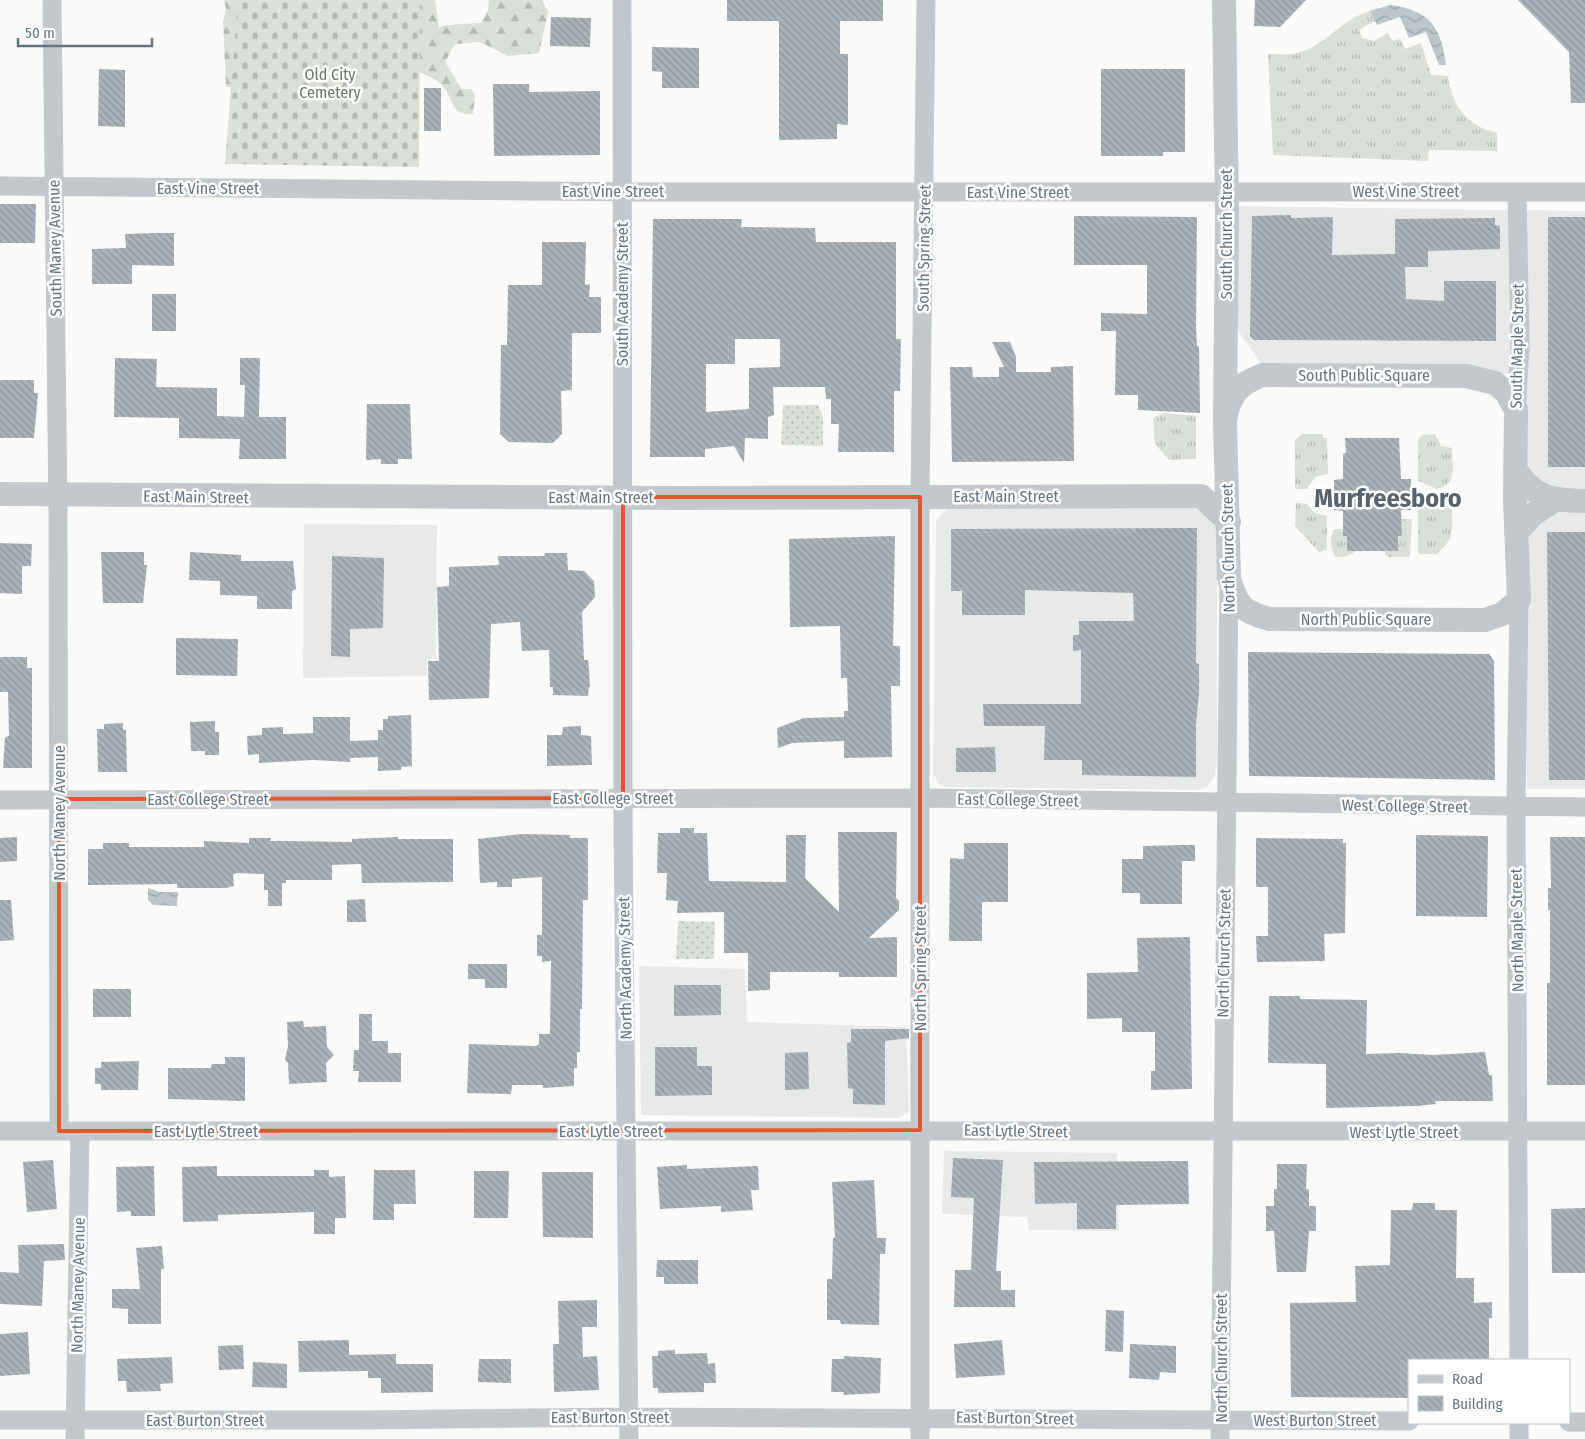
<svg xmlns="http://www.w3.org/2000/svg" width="1585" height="1439" font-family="'Fira Sans Condensed',sans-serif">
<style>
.built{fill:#e8e9e9}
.grass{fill:url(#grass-tufts)}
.forest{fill:url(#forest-firs)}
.cemetery{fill:url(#cemetery-stones)}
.park{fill:url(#park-dots)}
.water{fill:url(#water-waves)}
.building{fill:url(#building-back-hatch);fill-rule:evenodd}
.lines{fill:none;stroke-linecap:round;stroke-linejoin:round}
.minor{stroke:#c3c8cc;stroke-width:19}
.tertiary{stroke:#c3c8cc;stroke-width:24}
.marked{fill:none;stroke:#e4572e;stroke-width:4;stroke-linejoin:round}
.labels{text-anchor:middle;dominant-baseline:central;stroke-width:5;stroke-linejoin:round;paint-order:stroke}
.park-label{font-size:16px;fill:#687a64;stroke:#fff}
.street-label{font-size:16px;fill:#657683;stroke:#fff}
.town-label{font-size:26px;font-weight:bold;fill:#57646e;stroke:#fff}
</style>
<defs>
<pattern id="grass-tufts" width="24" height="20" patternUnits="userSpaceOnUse" patternTransform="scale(1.25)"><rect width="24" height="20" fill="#dadfd7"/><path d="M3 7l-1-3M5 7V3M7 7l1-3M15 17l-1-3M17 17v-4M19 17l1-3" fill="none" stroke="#b4b9b4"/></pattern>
<pattern id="forest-firs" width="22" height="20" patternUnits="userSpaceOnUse" patternTransform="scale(1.25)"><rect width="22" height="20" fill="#dadfd7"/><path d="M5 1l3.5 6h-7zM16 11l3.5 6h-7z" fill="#b4b9b4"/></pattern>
<pattern id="cemetery-stones" width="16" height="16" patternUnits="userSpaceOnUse" patternTransform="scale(1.25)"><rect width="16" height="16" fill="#dadfd7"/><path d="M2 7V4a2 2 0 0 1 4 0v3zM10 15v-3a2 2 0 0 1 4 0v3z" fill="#b4b9b4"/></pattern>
<pattern id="park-dots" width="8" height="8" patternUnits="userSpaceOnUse" patternTransform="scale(1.25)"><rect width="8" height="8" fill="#dadfd7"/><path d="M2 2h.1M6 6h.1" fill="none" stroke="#b4b9b4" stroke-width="1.8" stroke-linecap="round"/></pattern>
<pattern id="water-waves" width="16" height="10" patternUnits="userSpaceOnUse" patternTransform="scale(1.25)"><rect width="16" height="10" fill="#bbc7cb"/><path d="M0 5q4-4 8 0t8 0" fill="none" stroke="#9ca6aa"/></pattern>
<pattern id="building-back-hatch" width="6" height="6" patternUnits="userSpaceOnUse" patternTransform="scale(1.25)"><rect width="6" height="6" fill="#aab3b9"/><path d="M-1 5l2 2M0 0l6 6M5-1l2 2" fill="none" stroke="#8e969c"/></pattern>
</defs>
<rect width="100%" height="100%" fill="#fafaf8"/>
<path class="built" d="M1237,206L1585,211V789H1527L1526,472L1521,374L1266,370L1234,325Z
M1174,504L1202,510L1217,527V760L1215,776L1206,788L1198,790L947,787L939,784L933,774L936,521L944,512L951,507Z
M304,524L437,525L436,659H427V676L303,678Z
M639,966L745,969L747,1022L906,1027L909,1111L899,1118L641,1115Z
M944,1151L1117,1153L1119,1231L1029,1230L1027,1217L942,1214Z"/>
<path class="grass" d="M1370,11L1375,21L1359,30L1362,38L1374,41L1388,33L1393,41L1400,39L1405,49L1421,43L1431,75L1448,76C1452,106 1467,126 1497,133V151L1429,150L1428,161L1273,155L1268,54C1276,54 1284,55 1292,54C1322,50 1341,19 1370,11Z
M1164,413L1196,416V459L1169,460L1155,444L1153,418Z
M1302,434H1323V438H1327L1328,474L1315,477L1307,489H1295V440Z
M1435,434L1441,446L1452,448C1452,466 1458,484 1437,489L1418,481V440L1422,435Z
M1433,500L1446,502L1449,509H1452C1452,533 1455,537 1437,554H1418V511Z
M1296,503L1307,504L1315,513L1327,516V550L1319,552L1295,526Z
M1401,519H1411L1412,522L1410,555L1409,557H1388L1384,551H1398V536H1402Z
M1334,529H1343V536H1347V551H1355C1349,557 1344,557 1336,557C1330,549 1330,537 1334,529Z"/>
<path class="forest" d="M224,0H257L241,91L226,86L223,21L226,9Z
M416,0H435L439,28L446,25L481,23L488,10L489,0H542L548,12L539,53L508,56L480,42L455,44L445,62L462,89H471L475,96L473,114C449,116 454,97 442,85C435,78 422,74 414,69Z"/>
<path class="cemetery" d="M238,0H420L419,167L225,164Z"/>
<path class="park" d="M783,405H818L823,417V446L781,445Z
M678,921L715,922L714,959H676Z"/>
<path class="water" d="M1390,5C1430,10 1441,27 1446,65H1439L1426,32L1409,38L1400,17L1377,25L1370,11Z
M148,888L160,892H178L177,906L153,905L148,900Z"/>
<path class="building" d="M727,0H883V21H840V54H848V125L837,124V139L779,140V21H727Z
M1255,0H1306L1280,27L1254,26Z
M1518,0H1585V103H1571L1569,52Z
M551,17L591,18L590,47L550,46Z
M652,47L699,48V88H662V72L652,71Z
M99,69L125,70V127L98,126Z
M1101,69H1185V152H1163V156H1101Z
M493,84H529V92L600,91V155L494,156Z
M424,88H441V131H424Z
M0,204H36L35,243H0Z
M1291,215V218L1333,217L1332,255L1395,254V219L1495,218V225L1500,226V249L1428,251V267H1405L1406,299L1444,301V281H1496V341L1254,340L1250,336L1252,216Z
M1074,216L1197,217L1196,329L1197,346H1199L1200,413L1138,410V395H1115L1116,331H1101V313L1147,314V265H1074Z
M1548,217H1585V467H1548Z
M653,219H742L741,227L815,228L816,242H896V339H901L900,391H894V452H838L839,424H831V399H826L825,387H773L774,415L768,417V439L745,438L744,463L734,446L705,449V457H650ZM735,339H780V367L749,368V409L706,412V364H735Z
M156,233H174V266L132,265V284H92V249L126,248L125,234Z
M542,242H586L585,285L590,284L589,297H601V333H572V390L561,391L562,434L553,443L509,442L500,434L501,345H507L508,285H542Z
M152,294H176V331H152Z
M992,342H1010L1016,357V372H1051V367L1073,366L1074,461L952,462L950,367H972L973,377H999V367H1004Z
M115,358L157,359L156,387L217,388V416L244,417L245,385H240V358H260L259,417H286V459H239L240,439L179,438V418L114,417Z
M0,380H34V393H38L34,438H0Z
M367,404H410L412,459H398V464H381V459L366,460Z
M1345,438H1399L1401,479H1411V510H1401L1402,536H1398V551H1347V536H1343V511L1334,510V480L1343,479V454L1346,453Z
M1197,528L1196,663L1199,664V693L1196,724V777L1082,775V760H1044L1045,726H984L983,704H1081V650L1073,651V635H1079V621H1134L1133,593L1025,590V615H962V591H951V529Z
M1547,532H1585V780H1549Z
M895,536L893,646H900V686H891L892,757L844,758V741L792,743L778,748L777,728L804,718L844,717V711H848L847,678H841L840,626L790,627L789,539Z
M0,543L32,544L31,566H22V594L0,593Z
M101,552H144V565H147L143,603H103Z
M190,552L241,555V561H293L296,589L292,591V609H257V596L220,595V581L189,580Z
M545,553H567L568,570L584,571L594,581L595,597L582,612L584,660H588L589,669L590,687H589L588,696L553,695V687H550L549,650L522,651L520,622L491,624L489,698L429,700L428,661H439L437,587L449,586V567L499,565L498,556H544Z
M332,556L384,558L383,628L350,629V657L331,656Z
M176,638L238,639L237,676L176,675Z
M1248,652L1489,654L1494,661L1495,780L1249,776Z
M0,657H27V668H32V768H3L5,737L9,736L8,692H0Z
M411,715L412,766L401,767V770L378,771V757L350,758V762L313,760L259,763V754L248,755L247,736L262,735V728L283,727V734L313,733V717H350V741L378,740V730H383V719H388V716Z
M215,721V732H219V755H205V751H191L190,722Z
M123,723V730H126L127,772H98L97,729H104V724Z
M581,726V735L591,736L592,765L547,766V735H562L563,727Z
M995,747L996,772H956V748Z
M680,828H694V833H707L709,881L786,882V835H806L805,878L839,912L838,832H897L896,898L899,901V910L869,938L897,937V977H839V972H770V990L748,991V953H724V912L677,913L678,901L666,900L667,873H657L658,833H680Z
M522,834L570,835V838H588V900H583L582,1009H580V1052H577V1068H574V1086L543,1088V1085H512L511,1094L467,1093L469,1044L536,1046L539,1044V1034H550L551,961L542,962V956H537V935H542V877L512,879V887H497V882L480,883L478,839Z
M1416,835L1488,836L1487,917L1416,916Z
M17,837V861L0,862V838Z
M398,837V839H453V882L362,883L361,864L332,865V880H286V883H282V906H268V890H264V874L236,873L233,875L234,886L226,888H177V884L88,885V849H103V843H129V847H204V841L249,843V838H271L270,841H286L352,842V839Z
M1550,837H1585V1085H1547V983H1550V910H1548V888H1551Z
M1256,838L1343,839V843H1346L1345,933L1324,934L1325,961L1257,962L1256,936H1268V887H1256Z
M964,843H1008V902H982V941H949L950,858L964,859Z
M1183,845H1195V861H1182V904H1140V893H1122V859H1143V846Z
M365,899L366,922H347V900Z
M0,900H11L14,940L0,941Z
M1190,937L1192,1089L1151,1090V1071H1155V1032H1122V1018L1087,1019V973L1138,972L1137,938Z
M468,964H507V988H485V979H468Z
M674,985H721V1015L674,1016Z
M93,989H131V1017H93Z
M1269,996H1300V999L1367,1000L1366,1054L1400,1053L1433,1055L1485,1052L1489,1075H1492L1493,1101H1435L1436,1104L1417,1106L1326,1108V1064L1268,1063Z
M359,1014H372V1041H388V1053H401V1082H358L359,1071H353L354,1050H359Z
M303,1021L304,1027L326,1026L327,1047L334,1055L326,1063L327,1082L289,1084L288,1063L285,1060L288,1046L287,1022Z
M851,1029H909V1038L885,1041V1105L853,1104V1089L848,1088L847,1043L851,1042Z
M655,1047H697V1066H712V1095L655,1096Z
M808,1052L809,1089L785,1090V1053Z
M225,1057H245V1101L168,1099V1068H211L212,1064H225Z
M139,1061L138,1090H101V1084H95V1068H101V1062Z
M953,1158L1003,1160L996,1271H1001V1290H1015V1307H954L955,1270H971L974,1198L951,1197Z
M53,1160L57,1209L27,1212L23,1162Z
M1188,1161L1189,1204L1116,1205V1229H1077V1203L1035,1204L1034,1162Z
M1277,1164H1307L1306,1189L1309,1190V1206H1316V1231H1309L1306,1272H1277L1274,1231H1266V1206H1274V1189H1277Z
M687,1165V1169L758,1166L759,1190H751L753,1210L721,1212V1206L660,1209L657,1167Z
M154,1166L155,1216H131V1211L117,1212L116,1167Z
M217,1166V1176H314V1170H329V1177L345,1176L346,1218H335V1234H314V1212L218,1215V1221L183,1222L182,1167Z
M374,1170H415L416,1204H394V1220H373Z
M474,1171H509L508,1218H474Z
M542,1172H593V1238L543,1237Z
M874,1180L877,1238H886L885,1254H880L879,1325L841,1324L840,1320H827V1279H832L833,1238H835L832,1182Z
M1413,1203H1435V1210H1457L1456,1278H1474V1303L1492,1302V1318H1489V1360H1409V1398L1291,1397L1290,1303L1356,1302L1355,1266L1390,1265L1391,1210H1412Z
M1585,1208V1273H1552L1551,1209Z
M64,1244L65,1260L44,1261L42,1306L0,1304V1272L19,1273L18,1245Z
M162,1246L164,1269H161V1324H128V1309L112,1308V1289H140L136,1248Z
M657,1260H698V1284H664V1277H656Z
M597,1300V1327H582L583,1357L597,1356L599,1390L554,1392L553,1344H559L558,1301Z
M1106,1310L1124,1311L1123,1352L1105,1351Z
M28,1332L30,1374L0,1376V1334Z
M349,1340V1355L396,1354V1364H433V1392L381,1393V1378H368V1371L299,1372L298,1341Z
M1002,1340L1005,1375L956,1378L954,1344Z
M1130,1344L1176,1346V1373L1160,1372L1159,1380L1129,1378Z
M243,1345L244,1369L219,1370L218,1346Z
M675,1350V1354L707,1353L708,1364L715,1363L716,1383H704V1392L658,1393V1388H653L652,1356H658V1351Z
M844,1356L881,1358L880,1393L843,1395L844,1392H831L832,1359H844Z
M172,1357L173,1383L160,1384L161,1391L127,1392L126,1381H118L117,1359Z
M479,1359H511V1383L478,1382Z
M253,1362L287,1364V1388L252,1387Z"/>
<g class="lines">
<path class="minor" d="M52,0L58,513L59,1131
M622,0L623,822L629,1439
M0,186L648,192H1585
M1516,410L1520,347L1517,192
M1519,600L1516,807L1519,1360
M0,800L920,798L1585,807
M0,1131H1585
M0,1420H360L629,1417L1409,1421
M1569,1422H1585
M1519,1423V1439
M75,1439L80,1131
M920,1439V497L926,0
M1220,1439L1229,583"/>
<path class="tertiary" d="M1224,0L1227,214L1225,421L1229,578C1237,606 1242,612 1270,619L1485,620L1502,614L1519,600L1515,500L1516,410L1506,392L1495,383L1466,376L1263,375C1238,384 1229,395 1225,421
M1515,469C1534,499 1552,500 1585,501
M0,494L678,498L1201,496L1229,522
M1516,533L1532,515L1555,500"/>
</g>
<path class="marked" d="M623,497H920V1130L59,1131V799L623,798Z"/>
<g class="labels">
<g class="park-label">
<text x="330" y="74">Old City<tspan x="330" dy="18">Cemetery</tspan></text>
</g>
<g class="street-label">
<text x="208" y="188">East Vine Street</text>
<text x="613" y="191">East Vine Street</text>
<text x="1406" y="191">West Vine Street</text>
<text x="1018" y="192">East Vine Street</text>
<text transform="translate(1226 234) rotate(-90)">South Church Street</text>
<text transform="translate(55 248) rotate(-91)">South Maney Avenue</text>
<text transform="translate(924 248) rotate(-89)">South Spring Street</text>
<text transform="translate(622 294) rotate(-90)">South Academy Street</text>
<text transform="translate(1517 346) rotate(-89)">South Maple Street</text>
<text x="1364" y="375">South Public Square</text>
<text x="1006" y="496">East Main Street</text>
<text transform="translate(196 497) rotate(1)">East Main Street</text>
<text x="601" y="497">East Main Street</text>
<text transform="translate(1228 548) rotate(-91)">North Church Street</text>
<text x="1366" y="619">North Public Square</text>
<text x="613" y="798">East College Street</text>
<text x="208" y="799">East College Street</text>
<text transform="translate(1018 800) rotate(1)">East College Street</text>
<text transform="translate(1405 806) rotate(1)">West College Street</text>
<text transform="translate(59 813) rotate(-90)">North Maney Avenue</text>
<text transform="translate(1517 930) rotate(-91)">North Maple Street</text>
<text transform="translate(1224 953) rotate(-89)">North Church Street</text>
<text transform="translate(625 968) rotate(-91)">North Academy Street</text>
<text transform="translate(920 968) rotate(-90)">North Spring Street</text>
<text x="206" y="1131">East Lytle Street</text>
<text x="611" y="1131">East Lytle Street</text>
<text transform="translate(1016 1131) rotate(1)">East Lytle Street</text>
<text x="1404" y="1132">West Lytle Street</text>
<text transform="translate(78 1285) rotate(-89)">North Maney Avenue</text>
<text transform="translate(1221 1358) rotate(-90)">North Church Street</text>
<text x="610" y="1417">East Burton Street</text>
<text transform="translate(1015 1418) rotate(1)">East Burton Street</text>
<text x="205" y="1420">East Burton Street</text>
<text x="1315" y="1420">West Burton Street</text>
</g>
<g class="town-label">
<text x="1388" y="498">Murfreesboro</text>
</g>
</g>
<rect x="1408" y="1359" width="162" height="65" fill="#ffffff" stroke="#c1c8cd"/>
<rect x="1418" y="1375" width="25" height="8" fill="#c3c8cc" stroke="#c1c8cd"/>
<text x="1452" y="1384" font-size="15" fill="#657683">Road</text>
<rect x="1418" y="1396" width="25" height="15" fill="url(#building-back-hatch)" stroke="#c1c8cd"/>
<text x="1452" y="1409" font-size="15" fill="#657683">Building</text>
<path d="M18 38v8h134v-8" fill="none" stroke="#657683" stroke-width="2.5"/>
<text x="25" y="38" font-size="15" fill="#657683" stroke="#ffffff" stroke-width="4" paint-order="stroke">50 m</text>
</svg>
